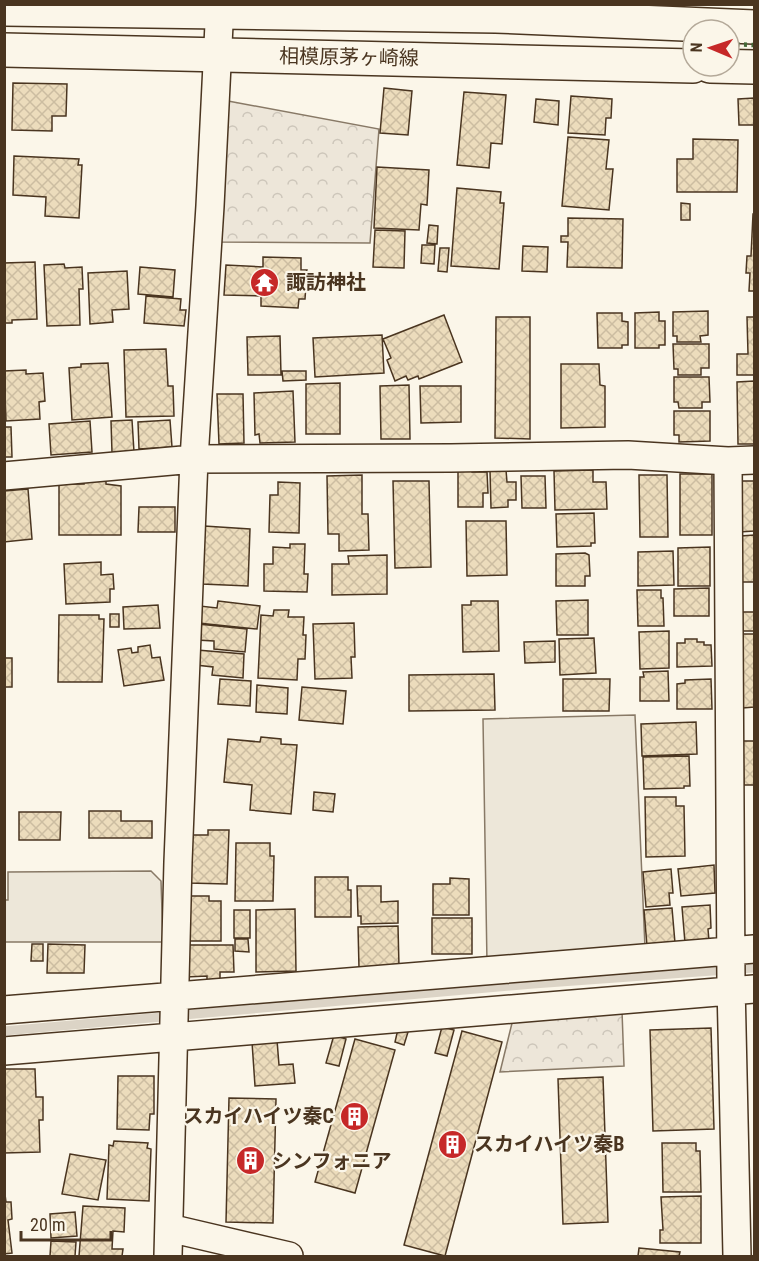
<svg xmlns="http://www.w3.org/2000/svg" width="759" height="1261" font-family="'Roboto Condensed','Noto Sans JP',sans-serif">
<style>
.forest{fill:url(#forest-crowns);stroke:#887966;stroke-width:1.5}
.parking{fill:#ede7d9;stroke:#887966;stroke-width:1.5}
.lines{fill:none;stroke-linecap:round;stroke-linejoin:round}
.stream{stroke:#dcd4c6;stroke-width:9}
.building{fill:url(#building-cross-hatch);stroke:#4a3520;stroke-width:1.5}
.street-casing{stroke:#4a3520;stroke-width:30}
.primary-casing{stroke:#4a3520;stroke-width:36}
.street{stroke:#fbf6e9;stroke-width:27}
.primary{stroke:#fbf6e9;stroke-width:33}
.hedge{stroke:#436837;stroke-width:4.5;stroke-dasharray:3 4.5;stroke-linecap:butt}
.labels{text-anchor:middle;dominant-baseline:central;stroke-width:4.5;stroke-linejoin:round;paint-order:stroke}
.street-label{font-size:20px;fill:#4a3520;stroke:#fbf6e9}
.poi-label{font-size:20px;font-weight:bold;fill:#4a3520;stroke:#fbf6e9;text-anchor:start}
</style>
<defs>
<pattern id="forest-crowns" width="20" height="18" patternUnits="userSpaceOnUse" patternTransform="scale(1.5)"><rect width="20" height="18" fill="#ede6d9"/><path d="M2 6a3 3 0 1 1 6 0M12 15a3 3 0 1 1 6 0" fill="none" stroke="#cdc6ba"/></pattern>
<pattern id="building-cross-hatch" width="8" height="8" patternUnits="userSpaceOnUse" patternTransform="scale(1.5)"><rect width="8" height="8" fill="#ecdcbc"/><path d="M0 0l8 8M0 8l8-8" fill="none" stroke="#ccbda1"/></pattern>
</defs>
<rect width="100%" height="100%" fill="#fbf6e9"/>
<path class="forest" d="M228,101L379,129L370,243L220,242Z
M622,1011L624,1066L500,1072L513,1019Z"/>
<path class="parking" d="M635,715L645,948L487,963L483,719Z
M151,871L161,881L163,942H5L4,900H8V872Z"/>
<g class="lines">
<path class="stream" d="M4,1031L533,984L754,968"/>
</g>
<path class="building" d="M13,83L67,84L66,116H52V131L12,130Z
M384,88L412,91L408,135L380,133Z
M464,92L506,95L502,144L491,143L489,168L457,165Z
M571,96L612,99L611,118H606L605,135L568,133Z
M754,98V125H739L738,99Z
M536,99L559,101L558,125L534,122Z
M568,137L609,140L606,169H613L609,210L562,206Z
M693,139L738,140L737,192H677V159H693Z
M14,156L79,159L78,165H82L79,218L45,216L46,197L13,195Z
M377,167L429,170L427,205L421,204L419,230L374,228Z
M457,188L501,192L500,203H504L499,269L451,266Z
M681,203L690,204V220H681Z
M753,214H754V291H749L750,273H746L747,256H751Z
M568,218L623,219L622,268L567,267L568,242H561V236H568Z
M429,225L438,226L437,244L427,243Z
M375,230L405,231L404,268L373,267Z
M422,245H435L434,264L421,263Z
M523,246L548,247L547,272L522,271Z
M440,248H449L447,272L438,271Z
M263,257L301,258V270H307L305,299H299L298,308L261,306V296L224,295L226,265L263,267Z
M35,262L37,319L12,320V323H4V263Z
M64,264L65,268L82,267L83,289H79L80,325L47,326L44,265Z
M140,267L175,270L173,297L138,294Z
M127,271L129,309L112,310L113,322L90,324L88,273Z
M146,296L181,299L180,310H186L184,326L144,323Z
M708,311V335L700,336L701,342H677V336H673V312Z
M659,312V321H665V345H659V348H635V313Z
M597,313H622V321L628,322V345H622V348H598Z
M444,315L462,362L419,379L418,376L408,380L406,376L395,381L387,360L391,358L383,339Z
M496,317H530V439L495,438Z
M747,317H754V375H737V354H748Z
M382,335L384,373L315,377L313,338Z
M280,336L281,375H248L247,337Z
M673,344H709V368H701V375H678V369H674Z
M166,349L168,386H173L174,416L126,417L124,350Z
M108,363L112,417L72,420L69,368L81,367V364Z
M561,364H599L600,385L605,386V427L561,428Z
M26,370V374L43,373L45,401L39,402L40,419L6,421L4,371Z
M282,371H306V380L283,381Z
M674,377H709L710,402H702V408H679L678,402H674Z
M754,381V444H738L737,382Z
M340,383V434H306V384Z
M409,385L410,439H381L380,386Z
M420,386H461V422L421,423Z
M293,391L295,442L260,443L259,434L255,435L254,393Z
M217,394H243L244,443L219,444Z
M674,411H710V441L679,442V435H674Z
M132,420L134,452L112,453L111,421Z
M170,420L172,447L139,449L138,422Z
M90,421L92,452L51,455L49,424Z
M4,427H11L12,457H4Z
M471,469L472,472H487L488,493H483V507H458V470Z
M490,470H506L507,482H516V500H508V507L491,508Z
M593,470V482H606L607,509L555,510L554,471Z
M680,474H712V535H680Z
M362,475V514H368L369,550L339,551V534H328L327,476Z
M639,475H667L668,537H640Z
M521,476H545L546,508H522Z
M83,478L106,479V484L121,486V535H59V484H84Z
M393,481H429L431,567L395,568Z
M738,481H754V531L739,532Z
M278,482L300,483L299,533L269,532L270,495H278Z
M28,489L32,539L4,542V491Z
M139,507H175V532H138Z
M594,513L595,543H591V546L557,547L556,514Z
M466,521H506L507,575L467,576Z
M204,526L250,529L248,586L202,584Z
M754,535V582H741V536Z
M290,544H305L304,574H308L307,592L264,591V564H273V547L290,548Z
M710,547V586H678V548Z
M673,551L674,585L638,586V552Z
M585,553L589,555L590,576H585V586H556V554Z
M387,555V594L332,595V564H349L348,556Z
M101,562V575L113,574L114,589H110V602L66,604L64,564Z
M709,588V616H674V589Z
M637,590H661V598H663L664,626H638Z
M588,600V635H557L556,601Z
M218,601L260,606L257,629L198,623L200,606L217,608Z
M471,601H498L499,651L463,652L462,605H471Z
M158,605L160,628L124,629L123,607Z
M274,610H289L288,617H304L303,635H306L305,659H298L297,680L258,678L261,615L273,616Z
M740,612H754V631H741Z
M110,614H119V627H110Z
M59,615H99V619H104L102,682H58Z
M354,623L355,657H351L352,678L315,679L313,624Z
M198,624L247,629L245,652L214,649V641L197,640Z
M669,631V668L640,669L639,632Z
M742,634H754V707L743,708Z
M594,638L596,673L560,675L559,639Z
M685,639H697V642H704V645H711L712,666L677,667V643H685Z
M555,641V662L525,663L524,642Z
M150,645L152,658L160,657L164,680L124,686L118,650L131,648L132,653L138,652V647Z
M197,650L244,654L243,678L212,675L213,667L196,665Z
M4,658H12V687H4Z
M668,671L669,701H640V677H644L643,672Z
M494,674L495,710L409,711V675Z
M220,679L251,681L250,706L218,704Z
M563,679H610L609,711H563Z
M711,679L712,709H677V684L685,683V680Z
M257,685L288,688L287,714L256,712Z
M302,687L346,691L343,724L299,720Z
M696,722L697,754L642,756L641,724Z
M261,737L281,739V744L297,745L291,814L250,810L252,785L224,782L228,739L260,742Z
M743,741H754V785H744Z
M689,756L690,786H684V788L644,789L643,757Z
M314,792L335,794L333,812L313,810Z
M645,797H676V806H684L685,856L646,857Z
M89,811H121V821H152V838H89Z
M19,812H61L60,840H19Z
M208,830H229L227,884L188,883V835H208Z
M236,843H270V856H274L273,901H235Z
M714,865L715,893L681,896L678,869Z
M671,869L673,893H669L670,905L646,907L643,872Z
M315,877H348V890H351V917H315Z
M450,878L469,879V915H433V884H450Z
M357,886H381V902L398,901V923L361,924V916H358Z
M184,896H209V901H221V941H185Z
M710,905L711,928L708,929L709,941L685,943L682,907Z
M672,908L675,943L647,946L644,910Z
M295,909L296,971L256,972V910Z
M234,910H250V938H234Z
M432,918H472V954H432Z
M398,926L399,967L359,968L358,927Z
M235,939H248L249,952L235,951Z
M32,944H43V961H31Z
M48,944L85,945L84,973H47Z
M186,945H233L234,972H220V980H207V976L186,977Z
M442,1027L454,1030L447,1056L435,1053Z
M711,1028L714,1129L653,1131L650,1030Z
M398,1029L408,1032L404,1045L395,1042Z
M462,1031L502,1042L445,1256L404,1245Z
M334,1035L346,1039L339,1066L326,1063Z
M355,1039L395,1050L355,1193L315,1182Z
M277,1040L279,1065L293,1064L295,1083L255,1086L252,1042Z
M5,1069H35L36,1097H43V1120H39L40,1152L4,1153Z
M118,1076H154V1114H150L149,1130L117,1129Z
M603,1077L608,1222L563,1224L558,1079Z
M229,1098L276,1099L273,1223L226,1222Z
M114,1141L148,1143L147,1148L151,1149L149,1201L107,1199L109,1145L113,1146Z
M662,1143H696V1151H700L701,1192H663Z
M70,1154L106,1160L98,1200L62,1194Z
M4,1187L6,1202H11L12,1219L8,1220L12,1253L4,1254Z
M701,1196V1243H660V1230H663L661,1197Z
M83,1206L125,1208L124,1232L113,1231L112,1249H123L122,1256H79Z
M75,1212L77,1236L51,1238L50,1214Z
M51,1241L76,1242L75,1256H50Z
M639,1248L680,1252L679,1256H638Z"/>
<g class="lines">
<defs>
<path id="street" d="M728,461L731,984L737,1256
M4,476L194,459L451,458L628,455L728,461L754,460
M4,1010L754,949
M4,1051L754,989
M169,1228L289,1256
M168,1256L178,862L194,459L210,206L220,4"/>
<path id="primary" d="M4,9L496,16L754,27
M4,50L693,66
M710,66L754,67"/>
</defs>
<use href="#street" class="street-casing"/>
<use href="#primary" class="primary-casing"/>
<use href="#street" class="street"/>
<use href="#primary" class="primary"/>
<path class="hedge" d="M729,44L754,45"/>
</g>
<defs>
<symbol id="temple-disc" viewBox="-11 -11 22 22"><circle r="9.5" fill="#c62828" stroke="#fbf6e9"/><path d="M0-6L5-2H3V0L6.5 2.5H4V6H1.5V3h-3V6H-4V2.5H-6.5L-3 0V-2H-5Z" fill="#fff"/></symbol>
<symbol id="building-disc" viewBox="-11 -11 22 22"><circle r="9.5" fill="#c62828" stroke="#fbf6e9"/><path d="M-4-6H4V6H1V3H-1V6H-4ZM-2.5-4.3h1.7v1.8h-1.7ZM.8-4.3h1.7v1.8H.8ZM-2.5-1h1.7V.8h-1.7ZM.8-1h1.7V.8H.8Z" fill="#fff"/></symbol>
</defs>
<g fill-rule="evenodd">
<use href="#temple-disc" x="248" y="266" width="33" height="33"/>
<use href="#building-disc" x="338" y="1100" width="33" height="33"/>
<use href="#building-disc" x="436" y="1128" width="33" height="33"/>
<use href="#building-disc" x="234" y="1144" width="33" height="33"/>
</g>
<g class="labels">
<g class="street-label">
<text transform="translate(349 57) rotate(1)">相模原茅ヶ崎線</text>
</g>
<g class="poi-label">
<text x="286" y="282">諏訪神社</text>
<text x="334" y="1116" text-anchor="end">スカイハイツ秦C</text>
<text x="474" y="1144">スカイハイツ秦B</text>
<text x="272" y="1161">シンフォニア</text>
</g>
</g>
<rect width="759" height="1261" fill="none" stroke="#4a3520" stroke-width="12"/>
<g transform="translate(711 48) rotate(272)"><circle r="28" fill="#fbf6e9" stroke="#b4a999" stroke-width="1.5"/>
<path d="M0-4.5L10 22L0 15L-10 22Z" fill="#c62828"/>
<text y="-9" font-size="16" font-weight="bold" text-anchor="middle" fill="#4a3520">N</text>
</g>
<path d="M21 1231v9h90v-9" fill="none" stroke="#4a3520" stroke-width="3"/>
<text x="30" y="1231" font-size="18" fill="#4a3520" stroke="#fbf6e9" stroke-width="4.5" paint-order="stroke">20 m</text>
</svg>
